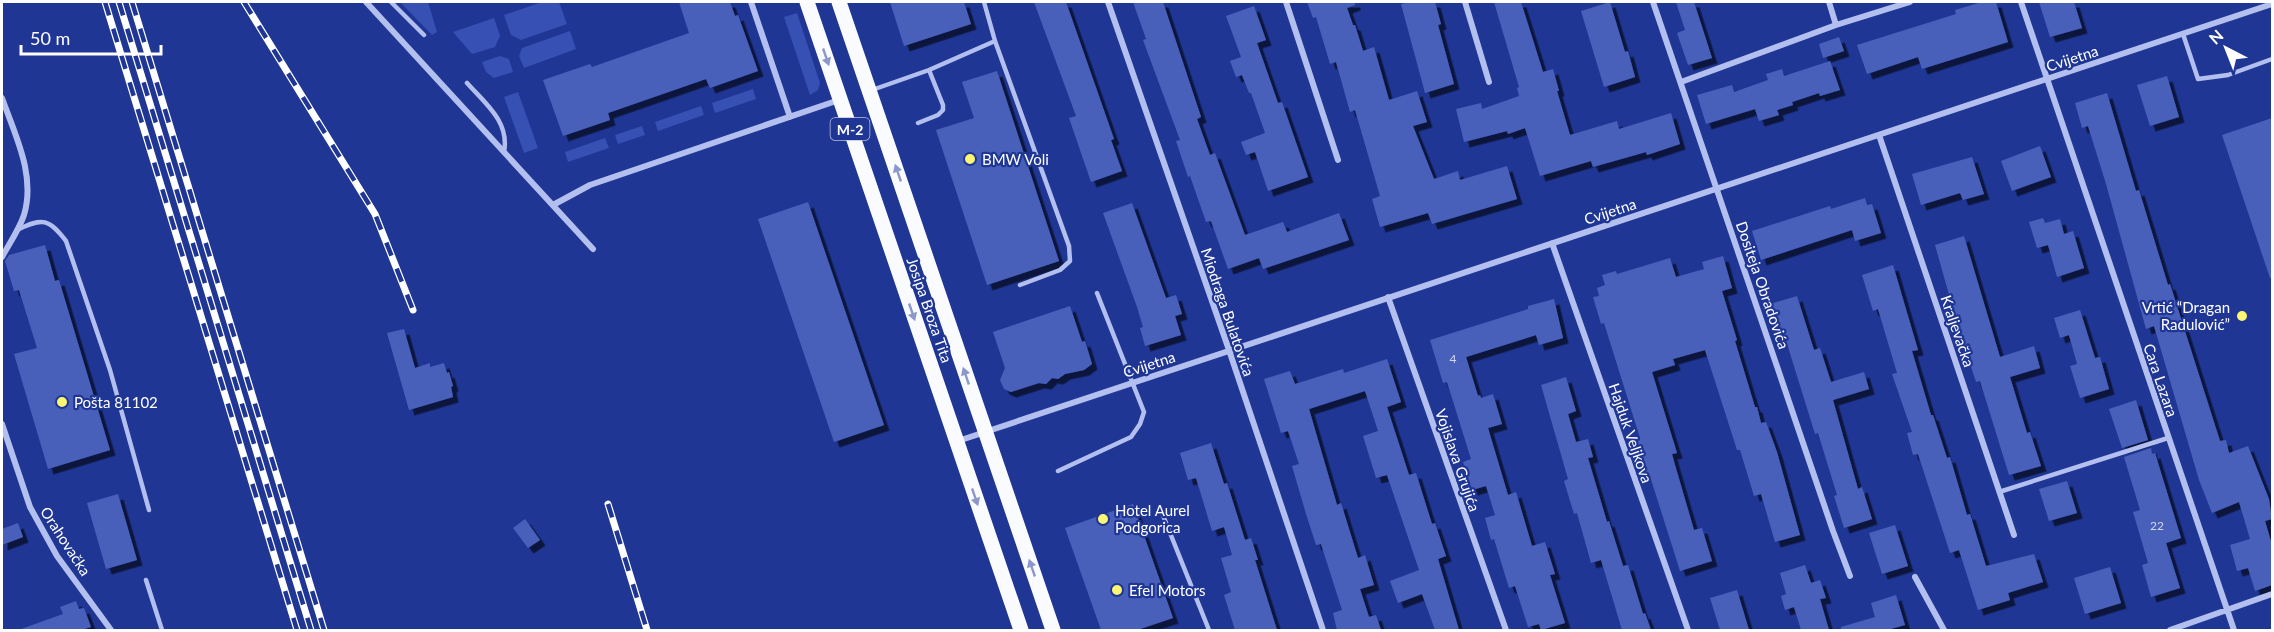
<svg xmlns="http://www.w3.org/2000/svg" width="2274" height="632" font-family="Lato,sans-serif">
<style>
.green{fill:#3650b4}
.building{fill:#4860bb;filter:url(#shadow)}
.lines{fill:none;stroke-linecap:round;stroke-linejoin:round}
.lane{stroke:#b3bfee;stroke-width:4.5}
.street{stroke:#b3bfee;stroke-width:6}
.primary{stroke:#fafbff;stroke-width:15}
.rail-casing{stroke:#fff;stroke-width:7}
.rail{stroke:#1f3695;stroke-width:4.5;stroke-dasharray:14;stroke-linecap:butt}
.oneway{fill:#8c98ca}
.poi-dot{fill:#fcf673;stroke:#1f3695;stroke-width:2}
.labels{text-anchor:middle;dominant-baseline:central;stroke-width:4.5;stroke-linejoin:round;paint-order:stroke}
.number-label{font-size:12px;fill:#d1d7ee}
.shield{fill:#1f3695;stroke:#bcc3df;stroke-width:1.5}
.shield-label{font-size:14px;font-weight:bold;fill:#fff}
.street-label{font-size:15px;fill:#fff;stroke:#1f3695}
.poi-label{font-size:15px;fill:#fff;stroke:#1f3695;text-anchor:start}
</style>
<defs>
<filter id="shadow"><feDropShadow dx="5.5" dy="5.5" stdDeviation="0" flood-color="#0009"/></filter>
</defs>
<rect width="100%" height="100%" fill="#1f3695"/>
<path class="green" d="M400,2H428L437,32L432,35Z
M542,2H559L567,24L521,40L511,35L504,15Z
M797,13L820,83L818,90L810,95L784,17Z
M494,18L500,36L495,47L472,54L453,32Z
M570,31L576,49L524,68L519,56L522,48Z
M500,56L509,59L513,72L494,78L486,72L482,62Z
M753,89L756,99L715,113L712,103Z
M518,92L538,148L524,153L504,97Z
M701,106L704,115L658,131L655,122Z
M642,126L645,135L618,144L615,135Z
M605,138L609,148L568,162L565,152Z"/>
<path class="building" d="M679,2H730L735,16L738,15L758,71L710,88L706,79L608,113L610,120L563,136L543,80L590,64L592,67L689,33Z
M890,2H964L971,24L904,46Z
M1034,2H1066L1114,139L1111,140L1122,171L1091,182L1069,118L1076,116Z
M1133,2H1163L1201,117L1197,119L1210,155L1215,153L1245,235L1283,222L1287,232L1339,213L1349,240L1263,269L1259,258L1228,269L1211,221L1206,222L1190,176L1188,177L1176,141L1180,140L1143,40L1146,39Z
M1307,2H1355V5L1347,8L1353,25H1355L1363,51L1374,47L1389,100L1417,91L1427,122L1413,126L1434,179L1458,171L1460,180L1507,166L1517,199L1432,224L1428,213L1380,227L1372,199L1380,196L1355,110L1350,112L1336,62L1330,64L1316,17L1313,18Z
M1411,2H1435L1441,24L1438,25L1454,84L1425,93L1401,4Z
M1494,2H1521L1543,72L1553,69L1559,91H1557L1570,135L1617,121L1619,129L1671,113L1680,144L1647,155L1646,152L1593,167L1591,161L1540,176L1525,128L1508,134L1507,131L1464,142L1456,109L1481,103L1482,109L1519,96L1517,88L1519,87Z
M1610,2L1625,52L1628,51L1635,77L1604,87L1581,11Z
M1676,2H1694L1712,58L1688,65L1677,33L1685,30Z
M1982,2H1996L2008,42L1922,69L1918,57L1867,74L1857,45L1956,14L1955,10Z
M2039,2H2074L2082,28L2050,37Z
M1254,6L1266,40L1257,43L1278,103L1282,102L1308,177L1268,191L1255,152L1246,155L1241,142L1265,133L1251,93H1249L1242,75L1236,77L1230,61L1241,57L1226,16Z
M1839,37L1844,51L1823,58L1819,44Z
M1830,61L1840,90L1820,96L1819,93L1792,102L1793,105L1777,110L1779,115L1759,121L1755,109L1706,124L1697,95L1732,85L1734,92L1768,80L1766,74L1782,69L1784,76Z
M997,71L1059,261L987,285L936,130L974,118L962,82Z
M2167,76L2179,117L2150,126L2137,85Z
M2107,93L2136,191L2139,190L2168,285L2170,284L2220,441L2226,440L2229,453L2248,446L2269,499L2272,519L2265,521L2272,545V585L2255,591L2248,568L2237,571L2230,545L2250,539L2239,502L2212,513L2199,480L2154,326L2146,329L2106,184L2088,126L2082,128L2075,103Z
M2272,118V277L2270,278L2222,135Z
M2040,146L2051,177L2012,191L2001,161Z
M1972,157L1984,194L1963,200L1960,193L1921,205L1912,174Z
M1865,198L1867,205L1872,204L1881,233L1855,241L1852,230L1761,260L1752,231L1830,206L1831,209Z
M808,202L884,425L834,442L758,219Z
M1132,203L1166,298L1176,295L1182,314L1175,316L1181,335L1145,346L1140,328L1143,327L1137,307L1103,213Z
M2043,218L2045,223L2060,219L2064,234L2073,231L2084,268L2057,277L2048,245L2037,248L2029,222Z
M1964,236L2000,357L2034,346L2040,368L2010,377L2027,433L2030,432L2041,466L2009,475L1980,381L1976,382L1959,330L1935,245Z
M45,245L55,281L59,280L110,450L48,469L14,354L37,348L19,290L14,291L5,261L9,255Z
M1723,256L1732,288L1722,291L1737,340L1735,341L1755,407H1757L1761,423L1766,422L1777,452L1800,535L1775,542L1761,494L1754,496L1740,450H1737L1705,350L1673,359L1675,365L1652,372L1677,453L1672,454L1675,465L1694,530L1702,528L1712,561L1680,571L1649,473L1645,474L1635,440L1640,438L1604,323L1601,324L1593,297L1599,296L1597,288L1605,285L1602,275L1616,271L1617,274L1670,258L1676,277L1704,269L1702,262Z
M1893,265L1918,350L1912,351L1931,415H1933L1947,458L1950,457L1967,515L1970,514L1986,566L2034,554L2043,582L2008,593L2010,600L1978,610L1959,550L1950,553L1918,454L1913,455L1907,433L1912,432L1892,374L1897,373L1878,309L1873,311L1862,275Z
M1797,296L1814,350L1820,348L1831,382L1864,372L1869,389L1833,400L1858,489L1862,487L1872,519L1844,528L1834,496L1837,495L1818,433L1815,434L1784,334L1780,335L1770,304Z
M1554,299L1563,338L1539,345L1536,335L1466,357L1478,396L1480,395L1481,398L1493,394L1502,424L1488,428L1508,495L1516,492L1532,546L1545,542L1555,574L1550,575L1565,623L1541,630L1539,624L1528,627L1515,586L1509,588L1494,539L1491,540L1485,518L1495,515L1486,486L1472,490L1463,462L1471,459L1447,382L1443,383L1430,340L1528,309V306Z
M1070,306L1082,342L1085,341L1092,364L1084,370L1065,374L1058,379L1052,378L1046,384L1039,383L1011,392L1004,389L1000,380L1005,368L993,332Z
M2080,310L2095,358L2100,357L2109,389L2080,398L2070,366L2077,364L2069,335L2060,338L2054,318Z
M404,329L415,368L430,363V367L444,363L447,373L449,372L453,386L451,387L453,397L409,410L387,333Z
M1387,359L1401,402L1387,407L1409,475L1416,473L1432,524L1435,523L1446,556L1438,559L1459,630H1435L1422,594L1398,603L1390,581L1419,570L1387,475L1376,478L1363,436L1378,431L1365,391L1309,409L1337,505L1341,503L1358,558L1365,555L1374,585L1360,589L1369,617L1376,615L1381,630H1337L1333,613L1342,610L1321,544L1316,545L1306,514L1292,466L1299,464L1288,431L1281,433L1264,379L1290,371L1295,384L1343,369L1344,373Z
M1566,377L1576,411L1568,414L1576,442L1588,439L1593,457L1588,458L1607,522L1609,521L1623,566L1628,565L1643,614L1645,613L1651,630H1622L1601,560L1591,563L1577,513L1574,514L1564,481L1568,479L1541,385Z
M2136,400L2148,440L2122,448L2109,409Z
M1211,443L1224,484L1227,483L1245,540L1251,538L1258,560H1255L1277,630H1235L1224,595L1231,592L1221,558L1232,555L1224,527L1212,531L1196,478L1188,480L1180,453Z
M2151,448L2152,454L2155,453L2181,538L2166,543L2180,588L2151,597L2142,565L2148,563L2133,512L2140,510L2124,457Z
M2067,481L2077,513L2049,521L2039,489Z
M118,494L137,560L106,569L87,503Z
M1133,504L1173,618L1137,630H1101L1065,528Z
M525,519L540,540L528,548L513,528Z
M18,523L23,537L2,545V529Z
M1895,525L1908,566L1882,574L1869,533Z
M1805,565L1811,583L1820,580L1826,598L1820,599L1829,630H1801L1794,607L1785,610L1781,596L1786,594L1780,573Z
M2110,567L2121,603L2085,614L2074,578Z
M1737,590L1749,630H1720L1710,598Z
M1896,595L1905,625L1887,630H1841V627L1875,617L1871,603Z
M76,601L79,609L84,608L91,627L81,630H21V629L63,614L60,607Z"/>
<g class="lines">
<path class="lane" d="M391,2L424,35
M984,2L995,41L1069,246L1070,261L1060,270L1020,285
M2183,34L2198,79L2228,75L2272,59
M467,83C485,103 510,122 504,152
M872,90L929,70L995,41
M918,123L938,115L943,110V105L929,70
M17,230C43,217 49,219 66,241L110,370L149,510
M1058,471L1131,437L1140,424L1144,412L1097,293
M1999,492L2168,438
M1160,508L1209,630
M146,580L162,630"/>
<path class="street" d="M366,2L593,249
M751,2L790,117
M1108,2L1229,350L1323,630
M1286,2L1338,160
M1465,2L1489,82
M1653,2L1833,531L1850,576
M2021,2L2234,630
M1836,25L1910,2
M1681,82L1836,25L1829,2
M2,98C15,135 36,175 24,215C19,230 9,244 2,257
M1879,135L2014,535
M553,205L590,185L839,100
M1552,243L1688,630
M1388,297L1506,630
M2,424L30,507L57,556L111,630
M958,441L2272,4
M1915,577L1944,630
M2170,630L2272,594"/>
<path class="primary" d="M807,2L1021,630
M839,2L1053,630"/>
<defs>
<path id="rail" d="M105,2L297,630
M119,2L311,630
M132,2L324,630
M244,2L375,214L413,310
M608,504L647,630"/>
</defs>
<use href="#rail" class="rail-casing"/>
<use href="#rail" class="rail"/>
</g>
<defs><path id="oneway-solid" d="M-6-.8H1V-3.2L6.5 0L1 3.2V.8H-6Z" transform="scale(1.5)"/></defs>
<g class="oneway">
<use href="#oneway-solid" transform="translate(826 57) rotate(71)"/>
<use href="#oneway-solid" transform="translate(898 173) rotate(-109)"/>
<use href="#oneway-solid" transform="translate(912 312) rotate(71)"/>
<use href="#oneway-solid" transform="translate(966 376) rotate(-109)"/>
<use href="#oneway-solid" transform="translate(975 497) rotate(71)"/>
<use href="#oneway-solid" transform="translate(1032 568) rotate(-109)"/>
</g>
<g class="poi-dot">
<circle cx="970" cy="159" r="6"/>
<circle cx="2242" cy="316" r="6"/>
<circle cx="62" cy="402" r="6"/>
<circle cx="1103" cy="519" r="6"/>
<circle cx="1117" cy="590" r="6"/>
</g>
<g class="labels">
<g class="number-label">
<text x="1453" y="358">4</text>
<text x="2157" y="525">22</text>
</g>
<rect class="shield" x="830.5" y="118" width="39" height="22" rx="4.5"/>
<g class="shield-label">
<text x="850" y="129">M-2</text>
</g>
<g class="street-label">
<text transform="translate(2072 58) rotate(-18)">Cvijetna</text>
<text transform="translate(1610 211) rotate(-18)">Cvijetna</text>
<text transform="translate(1763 285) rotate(71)">Dositeja Obradovića</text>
<text transform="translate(930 310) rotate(71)">Josipa Broza Tita</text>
<text transform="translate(1228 312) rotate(71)">Miodraga Bulatovića</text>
<text transform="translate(1958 331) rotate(71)">Kraljevačka</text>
<text transform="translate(1149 364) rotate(-18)">Cvijetna</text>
<text transform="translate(2161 380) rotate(71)">Cara Lazara</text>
<text transform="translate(1631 433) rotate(71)">Hajduk Veljkova</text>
<text transform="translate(1458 460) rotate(71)">Vojislava Grujića</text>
<text transform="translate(66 541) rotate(57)">Orahovačka</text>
</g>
<g class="poi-label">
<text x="982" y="159">BMW Voli</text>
<text x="2230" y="307" text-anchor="end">Vrtić “Dragan<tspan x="2230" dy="17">Radulović”</tspan></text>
<text x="74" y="402">Pošta 81102</text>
<text x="1115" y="510">Hotel Aurel<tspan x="1115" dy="17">Podgorica</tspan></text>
<text x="1129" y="590">Efel Motors</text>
</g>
</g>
<rect width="2274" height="632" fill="none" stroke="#ffffff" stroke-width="6"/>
<g transform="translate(2226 48) rotate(318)" stroke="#1f3695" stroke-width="4.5" paint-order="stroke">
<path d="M0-4.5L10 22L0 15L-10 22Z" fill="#ffffff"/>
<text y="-9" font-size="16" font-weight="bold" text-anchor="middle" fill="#ffffff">N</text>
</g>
<path d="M21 45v9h140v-9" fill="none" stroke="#ffffff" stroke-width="3"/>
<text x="30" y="45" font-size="18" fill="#ffffff" stroke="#1f3695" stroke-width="4.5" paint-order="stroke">50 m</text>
</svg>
